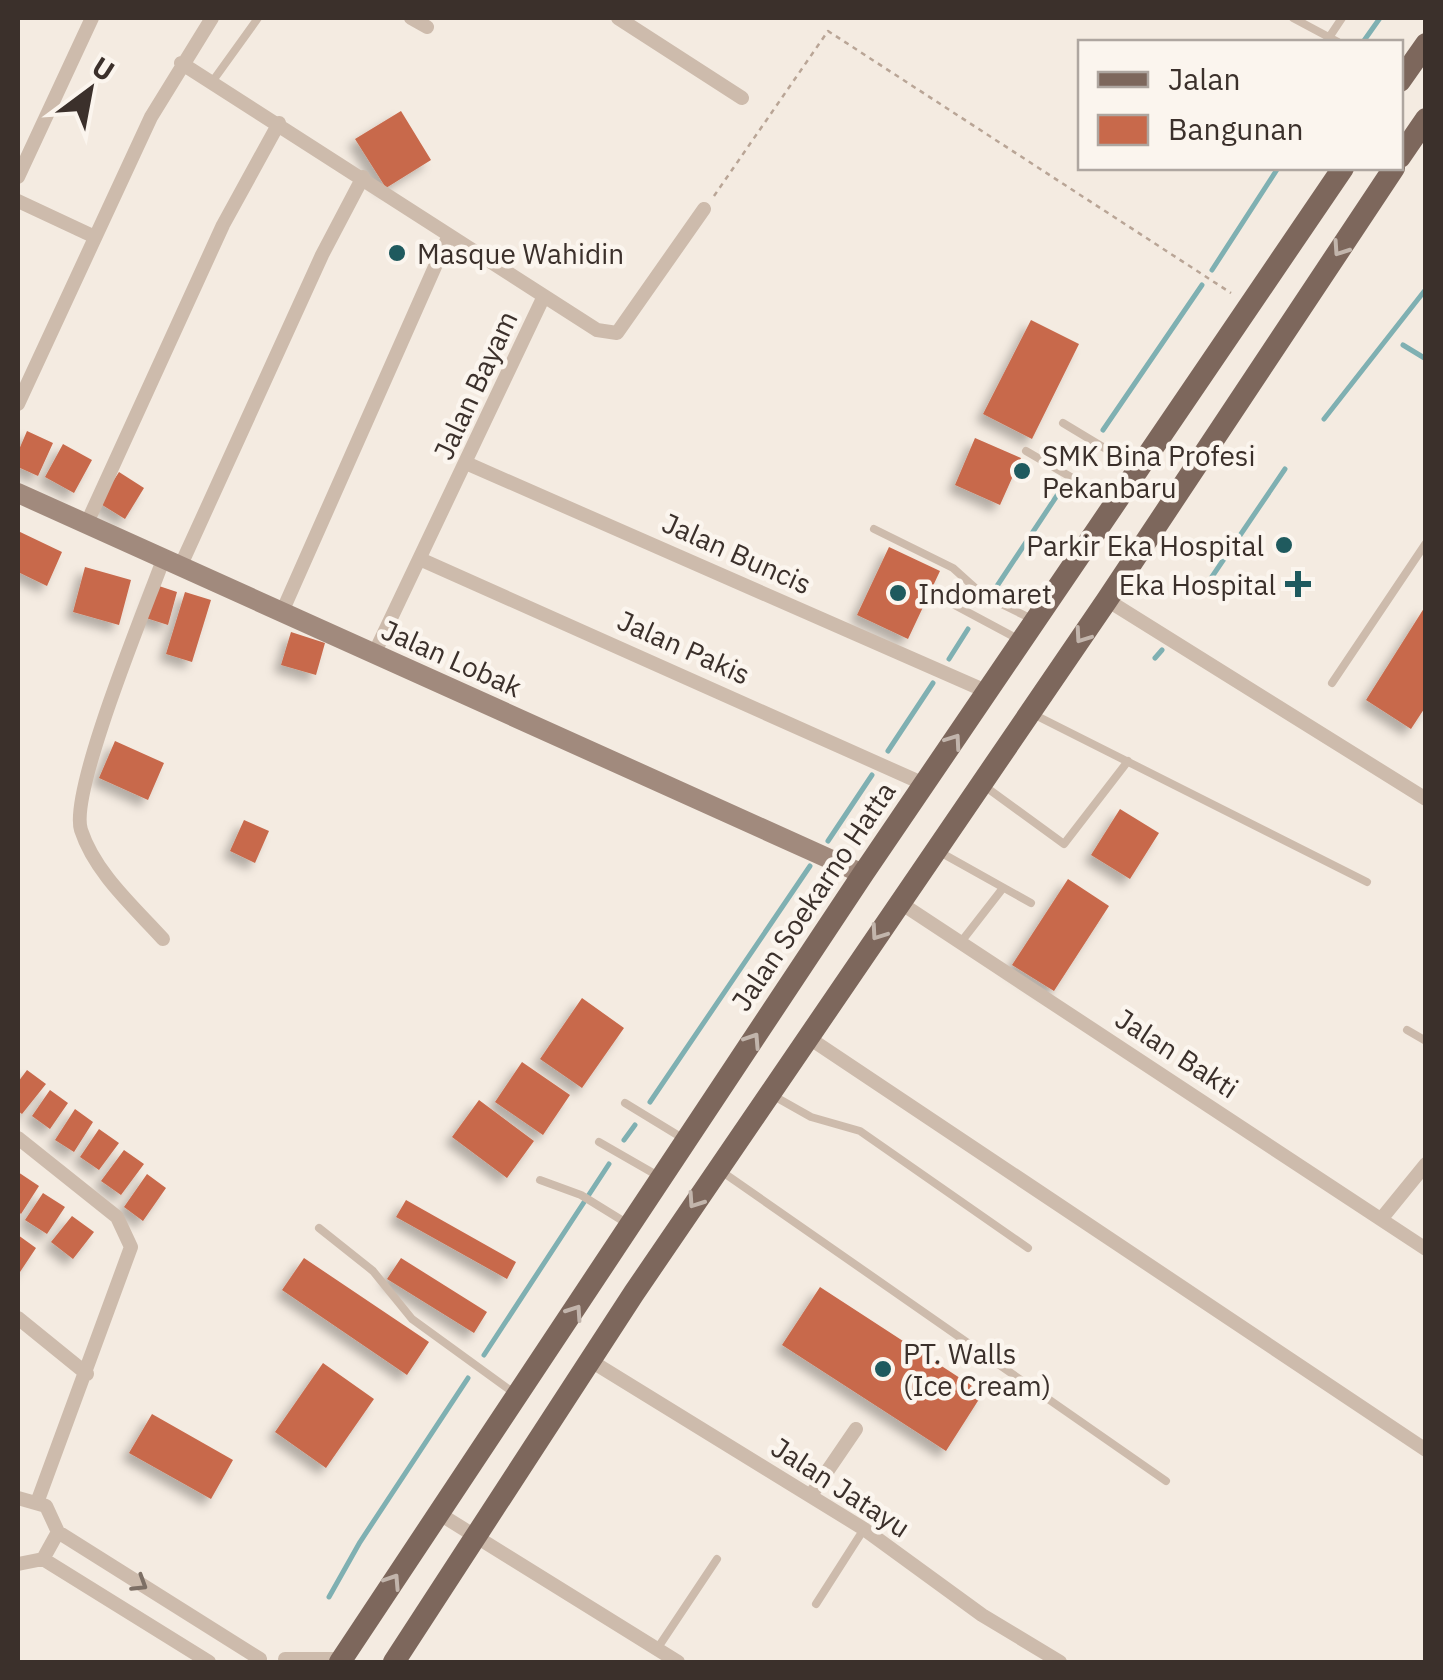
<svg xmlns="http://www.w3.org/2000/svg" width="1443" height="1680" font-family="'IBM Plex Sans',sans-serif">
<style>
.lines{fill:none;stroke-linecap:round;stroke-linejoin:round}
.stream{stroke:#7fb0b2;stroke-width:5}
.building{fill:#c8694b;filter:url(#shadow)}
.path{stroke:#b9a596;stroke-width:2.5;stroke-dasharray:5 5;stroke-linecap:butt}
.service{stroke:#cdbbac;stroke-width:8}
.minor{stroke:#cdbbac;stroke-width:14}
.secondary{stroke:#a18a7d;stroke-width:20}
.primary{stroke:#7d675c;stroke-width:22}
.oneway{stroke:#c2b5ac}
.oneway2{stroke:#7d6f65}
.poi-dot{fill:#1f5a5e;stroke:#fbf5ee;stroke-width:4}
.labels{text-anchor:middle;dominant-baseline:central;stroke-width:9;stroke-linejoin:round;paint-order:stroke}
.poi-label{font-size:28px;fill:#3b302b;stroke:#fbf5ee;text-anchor:start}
.street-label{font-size:28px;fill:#3b302b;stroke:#fbf5ee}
</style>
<defs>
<filter id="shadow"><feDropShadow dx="-7" dy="7" stdDeviation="5" flood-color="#0004"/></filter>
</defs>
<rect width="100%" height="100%" fill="#f4ebe1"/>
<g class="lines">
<path class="stream" d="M1363,42L1380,18
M1212,270L1278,168
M1403,345L1426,359
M1324,419L1426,289
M1103,430L1202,285
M1079,465L1086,454
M997,586L1062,488
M1205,587L1285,469
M1155,658L1162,650
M949,659L968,629
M888,751L933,683
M828,841L872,775
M650,1102L810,866
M624,1140L635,1125
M484,1355L609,1164
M329,1597L360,1542L468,1378"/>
</g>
<path class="building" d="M401,111L431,160L386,188L355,139Z
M1031,320L1079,344L1032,439L983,414Z
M27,431L53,443L38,476L18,467V452Z
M975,438L1021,458L1000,505L955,485Z
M63,444L92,460L74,493L45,477Z
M119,472L144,488L125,519L99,503Z
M18,531L62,552L47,586L18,572Z
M889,547L940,571L908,639L857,615Z
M85,567L131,580L119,625L73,612Z
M156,585L177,592L168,625L146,618Z
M185,592L211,600L192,662L166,654Z
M1426,605V706L1411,729L1366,700Z
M291,632L325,643L316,675L281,665Z
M115,741L164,763L148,800L99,778Z
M1120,809L1159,833L1130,879L1091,855Z
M244,820L269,831L255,863L230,851Z
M1068,879L1109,906L1054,991L1012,965Z
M582,998L624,1028L582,1088L540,1059Z
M522,1062L570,1095L543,1135L495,1102Z
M27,1070L46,1084L22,1114L18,1111V1082Z
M50,1090L68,1103L50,1129L32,1116Z
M479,1100L534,1141L507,1178L452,1137Z
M75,1109L93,1122L74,1152L55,1140Z
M99,1129L119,1143L99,1170L80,1157Z
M124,1150L144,1164L121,1195L101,1181Z
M18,1172L39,1186L21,1214L18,1211Z
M147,1174L166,1188L143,1221L124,1207Z
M43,1193L65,1207L47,1234L25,1220Z
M406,1200L516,1262L507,1279L396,1217Z
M72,1216L94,1232L73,1259L51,1242Z
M18,1235L36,1248L18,1275Z
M304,1258L429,1342L407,1375L282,1290Z
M401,1258L487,1312L474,1333L387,1279Z
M820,1287L983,1393L946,1451L782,1345Z
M323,1363L374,1399L326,1468L275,1432Z
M152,1414L233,1460L211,1499L129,1453Z"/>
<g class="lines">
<path class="path" d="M714,196L828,31L1231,293"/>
<path class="service" d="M1293,18L1338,42
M1326,42L1342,18
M212,82L258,18
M1063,423L1136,467
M1026,451L1112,501
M874,529L953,568L983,595L1034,620
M947,601L1018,639
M1332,683L1426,543
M1033,714L1367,882
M983,785L1064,844L1128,761
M938,851L1031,903
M961,942L1003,888
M1407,1030L1426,1041
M772,1095L811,1117L860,1131L1028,1248
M625,1103L684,1139
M599,1142L660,1177
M721,1171L1166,1481
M540,1180L581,1195L628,1224
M319,1228L373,1271L412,1319L514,1393
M816,1604L864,1529
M657,1649L717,1559"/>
<path class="minor" d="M411,18L427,27
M618,18L742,98
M181,63L544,296
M18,177L92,18
M18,201L95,237
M18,404L151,117L212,18
M466,463L988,692
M86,525L223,225L279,123
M163,560C146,607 69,792 81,830C95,873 134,907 163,939
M422,560L924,784
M180,567L322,255L363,177
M1107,600L1426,799
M282,612L449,235
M374,654L544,296L597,330L617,333L704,209
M899,902L1426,1249
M806,1036L1426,1450
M18,1138L117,1217L131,1247L38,1500
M1382,1218L1426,1164
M18,1318L87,1374
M591,1361L864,1529L982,1615L1060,1662
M811,1495L856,1429
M18,1498L46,1506L58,1532L43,1559L18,1564
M438,1513L678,1662
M58,1532L260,1659
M43,1559L209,1662
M285,1659H342"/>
<path class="secondary" d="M18,493L863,874"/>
<path class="primary" d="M1400,81L1426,44
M1400,157L1426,119
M340,1662L863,874L1343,168
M394,1662L634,1293L1107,600L1394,168"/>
</g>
<defs><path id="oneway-chevron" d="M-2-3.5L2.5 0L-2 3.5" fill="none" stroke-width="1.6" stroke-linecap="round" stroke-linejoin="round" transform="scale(2.5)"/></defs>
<g class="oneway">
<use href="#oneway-chevron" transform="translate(1340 249) rotate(124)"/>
<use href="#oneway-chevron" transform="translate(1082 636) rotate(125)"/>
<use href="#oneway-chevron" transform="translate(954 741) rotate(-55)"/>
<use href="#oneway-chevron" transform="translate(878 933) rotate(125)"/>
<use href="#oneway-chevron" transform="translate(753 1040) rotate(-57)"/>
<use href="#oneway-chevron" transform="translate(695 1201) rotate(124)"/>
<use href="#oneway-chevron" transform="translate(575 1312) rotate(-56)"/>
<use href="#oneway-chevron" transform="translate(393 1581) rotate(-57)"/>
</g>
<use class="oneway2" href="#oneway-chevron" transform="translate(140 1584) rotate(32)"/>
<g class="poi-dot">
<circle cx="397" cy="253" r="10"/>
<circle cx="1022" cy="471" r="10"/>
<circle cx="1284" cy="545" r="10"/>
<path d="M1293 569h10v10h10v10h-10v10h-10v-10h-10v-10h10z"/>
<circle cx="898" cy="593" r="10"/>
<circle cx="883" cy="1369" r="10"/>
</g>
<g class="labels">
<g class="poi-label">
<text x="417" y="253">Masque Wahidin</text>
<text x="1042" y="455">SMK Bina Profesi<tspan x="1042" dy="32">Pekanbaru</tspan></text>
<text x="1264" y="545" text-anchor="end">Parkir Eka Hospital</text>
<text x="1276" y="584" text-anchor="end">Eka Hospital</text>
<text x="918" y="593">Indomaret</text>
<text x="903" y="1353">PT. Walls<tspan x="903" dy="32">(Ice Cream)</tspan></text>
</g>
<g class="street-label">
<text transform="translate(475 385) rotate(-65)">Jalan Bayam</text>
<text transform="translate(737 553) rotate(24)">Jalan Buncis</text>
<text transform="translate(684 647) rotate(24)">Jalan Pakis</text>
<text transform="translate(452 658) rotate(24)">Jalan Lobak</text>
<text transform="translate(813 896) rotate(-56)">Jalan Soekarno Hatta</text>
<text transform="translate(1177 1053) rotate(33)">Jalan Bakti</text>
<text transform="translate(841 1487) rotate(33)">Jalan Jatayu</text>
</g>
</g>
<rect width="1443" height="1680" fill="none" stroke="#3b302b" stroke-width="40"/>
<rect x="1078" y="40" width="325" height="130" fill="#fbf5ee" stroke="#aea6a0" stroke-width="2.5"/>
<rect x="1098" y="72" width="50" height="15" fill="#7d675c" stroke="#aea6a0" stroke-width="2.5"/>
<text x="1168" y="90" font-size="30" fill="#3b302b">Jalan</text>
<rect x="1098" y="115" width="50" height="30" fill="#c8694b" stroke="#aea6a0" stroke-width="2.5"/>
<text x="1168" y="140" font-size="30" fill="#3b302b">Bangunan</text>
<g transform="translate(90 90) rotate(32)" stroke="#fbf5ee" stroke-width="8" paint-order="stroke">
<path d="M0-8L18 38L0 25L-18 38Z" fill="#3b302b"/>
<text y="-15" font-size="28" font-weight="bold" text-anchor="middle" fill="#3b302b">U</text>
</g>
</svg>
